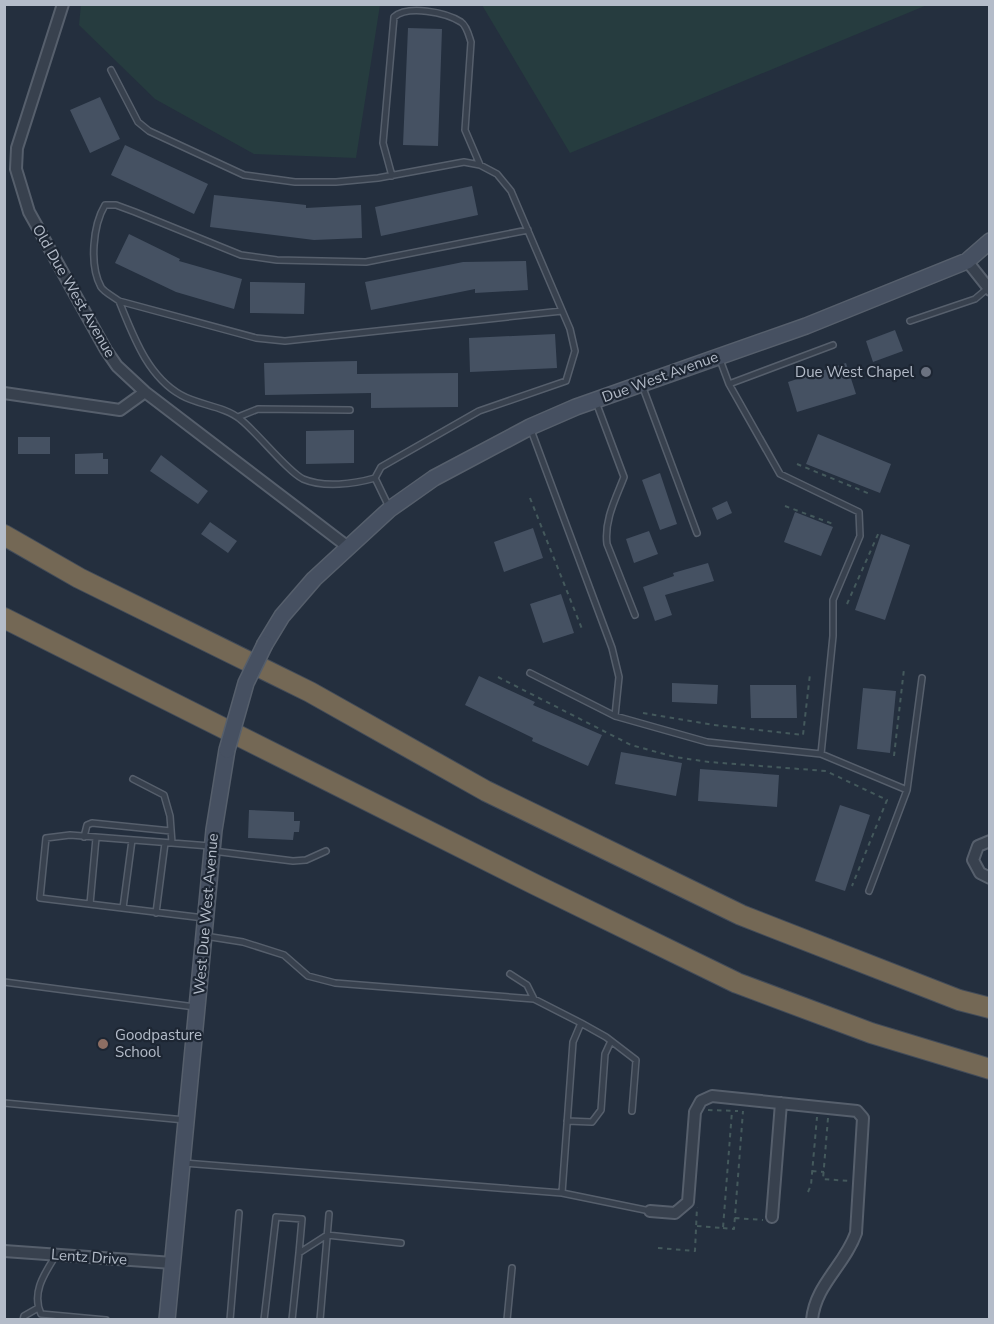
<svg xmlns="http://www.w3.org/2000/svg" width="994" height="1324" font-family="'Nunito Sans',sans-serif">
<style>
.green{fill:#263c3f}
.building{fill:#455162}
.lines{fill:none;stroke-linecap:round;stroke-linejoin:round}
.lane-casing{stroke:#565f6c;stroke-width:8}
.street-casing{stroke:#565f6c;stroke-width:14}
.secondary-casing{stroke:#565f6c;stroke-width:18}
.highway-casing{stroke:#434c59;stroke-width:22}
.path{stroke:#44595c;stroke-width:2;stroke-dasharray:4.5 4.5;stroke-linecap:butt}
.lane{stroke:#38414e;stroke-width:5}
.street{stroke:#38414e;stroke-width:10}
.secondary{stroke:#465061;stroke-width:15}
.highway{stroke:#746855;stroke-width:20}
.secondary-bridge-casing{stroke:#565f6c;stroke-width:18;stroke-linecap:butt}
.secondary-bridge{stroke:#465061;stroke-width:15}
.worship-dot{fill:#6b7280;stroke:#1d2633;stroke-width:2}
.education-dot{fill:#8d6e63;stroke:#1d2633;stroke-width:2}
.labels{text-anchor:middle;dominant-baseline:central;stroke-width:4.5;stroke-linejoin:round;paint-order:stroke}
.street-label{font-size:15px;fill:#b4bcc9;stroke:#1d2633}
.poi-label{font-size:15px;fill:#b4bcc9;stroke:#1d2633;text-anchor:end}
</style>
<rect width="100%" height="100%" fill="#242f3e"/>
<path class="green" d="M81,4L380,5L356,158L254,154L155,99L79,25Z
M482,5H927L570,153Z"/>
<path class="building" d="M408,28L442,29L438,146L403,145Z
M100,97L120,139L90,153L70,110Z
M125,145L208,184L194,214L111,175Z
M472,186L478,215L381,236L375,207Z
M214,195L306,205V208L361,205L362,238L314,240L210,227Z
M129,234L180,259L179,261L242,279L234,309L176,292L115,263Z
M526,261L528,290L475,293V289L371,310L365,282L463,262Z
M250,282L305,283L304,314L250,313Z
M895,330L903,351L873,362L866,341Z
M555,334L557,368L470,372L469,338Z
M357,361V374L458,373V407L371,408V393L265,395L264,363Z
M846,363L856,394L797,412L788,382Z
M354,430V463L306,464V431Z
M818,434L891,464L880,493L806,464Z
M18,437H50V454H18Z
M103,453V459H108V474H75V454Z
M161,455L208,491L198,504L150,471Z
M660,473L677,524L660,530L642,480Z
M727,501L732,513L717,520L712,508Z
M795,512L833,527L821,556L784,542Z
M210,522L237,541L228,553L201,534Z
M533,528L543,558L504,572L494,542Z
M649,531L658,554L634,563L626,539Z
M881,534L910,545L885,620L855,610Z
M708,563L714,581L665,595L672,615L655,621L643,587L674,576L673,573Z
M561,594L574,633L543,643L530,604Z
M479,676L535,702L533,705L602,735L588,766L532,741L533,738L465,705Z
M672,683L718,685L717,704L672,702Z
M750,685H796L797,718H751Z
M863,688L896,691L890,753L857,749Z
M621,752L682,763L676,796L615,784Z
M700,769L779,775L777,807L698,801Z
M840,805L870,815L845,891L815,881Z
M249,810L294,812V821H300L299,832H294L293,840L248,838Z"/>
<g class="lines">
<defs>
<path id="lane" d="M111,70L138,122L149,131L244,175L295,182H336L378,178L464,162L480,165L497,174L511,191L570,329L575,351L566,381L479,411L381,467L375,478L389,507
M392,176L383,143L394,17C408,5 445,12 461,22C467,26 469,36 471,42L465,130L480,165
M528,230L366,262L277,260L241,255L135,212L116,205H105C93,225 89,265 101,287C104,292 114,297 119,301L256,338L285,341L562,311
M119,301C133,335 147,376 181,395C198,405 224,406 240,419C257,432 287,471 303,479C324,488 354,484 375,478
M910,321L975,299L988,288
M729,384L833,345
M642,385L697,533
M596,402L624,477C616,498 604,520 607,544L635,615
M238,417L258,409L350,410
M531,430L612,648L619,677L615,716L707,742L821,754L833,636V600L860,536L859,512L780,474L729,384L719,357
M530,673L615,716
M821,754L907,790L869,891
M133,779L164,795L170,816L172,843
M907,790L922,678
M84,837L87,825L92,823L171,831
M213,851L293,861L306,860L326,851
M90,904L96,838
M123,908L132,840
M156,913L165,843
M204,918L40,898L46,838L70,835L210,846
M510,974L527,985L534,999
M4,982L195,1007
M581,1023L606,1037L636,1060L632,1111
M4,1103L185,1120
M567,1121L592,1122L601,1110L605,1054L611,1041
M184,1163L562,1193L573,1042L581,1023L534,999L335,983L308,976L284,955L243,942L205,936
M562,1193L650,1211
M56,1255C45,1273 31,1292 41,1314L106,1320
M23,1320L24,1316L38,1308
M230,1320L239,1213
M264,1320L276,1217L302,1219L299,1253
M292,1320L299,1253L327,1235L401,1243
M320,1320L329,1214
M507,1320L512,1268"/>
<path id="street" d="M63,4L17,148L16,169L29,212L106,350L117,366L145,392L348,547
M967,261L990,290
M4,393L120,410L145,392
M990,841L978,846L973,860L980,873L990,878
M650,1211L675,1213L688,1202L695,1112L701,1101L712,1096L857,1111L863,1118L856,1233C845,1265 815,1285 812,1320
M772,1217L781,1103
M4,1251L173,1263"/>
<path id="secondary" d="M265,644L282,616L314,579L390,509L434,478L530,427L576,407L806,326L967,261L990,241
M167,1320L214,830L227,750"/>
<path id="highway" d="M4,535L79,578L310,692L486,791L741,915L959,1000L990,1008
M4,618L536,885L737,983L871,1033L990,1069"/>
</defs>
<use href="#lane" class="lane-casing"/>
<use href="#street" class="street-casing"/>
<use href="#secondary" class="secondary-casing"/>
<use href="#highway" class="highway-casing"/>
<path class="path" d="M797,464L870,494
M530,498L582,629
M785,506L833,524
M847,604L879,532
M498,677L631,745L675,757L709,762L826,771L887,800L852,886
M643,713L714,725L803,735L810,674
M894,756L904,669
M708,1110L738,1111
M828,1118L823,1179L850,1181
M812,1171L824,1172
M808,1192L811,1185L817,1117
M735,1218L763,1220
M697,1226L723,1228L732,1111
M723,1228L734,1229L743,1111
M658,1248L695,1251L697,1207"/>
<use href="#lane" class="lane"/>
<use href="#street" class="street"/>
<use href="#secondary" class="secondary"/>
<use href="#highway" class="highway"/>
<defs>
<path id="secondary-bridge" d="M227,750L246,683L265,644"/>
</defs>
<use href="#secondary-bridge" class="secondary-bridge-casing"/>
<use href="#secondary-bridge" class="secondary-bridge"/>
</g>
<circle class="worship-dot" cx="926" cy="372" r="6"/>
<circle class="education-dot" cx="103" cy="1044" r="6"/>
<g class="labels">
<g class="street-label">
<text transform="translate(74 291) rotate(60)">Old Due West Avenue</text>
<text transform="translate(660 377) rotate(-20)">Due West Avenue</text>
<text transform="translate(206 914) rotate(-85)">West Due West Avenue</text>
<text transform="translate(89 1257) rotate(4)">Lentz Drive</text>
</g>
<g class="poi-label">
<text x="914" y="372">Due West Chapel</text>
<text x="115" y="1035" text-anchor="start">Goodpasture<tspan x="115" dy="17">School</tspan></text>
</g>
</g>
<rect width="994" height="1324" fill="none" stroke="#b4bcc9" stroke-width="12"/>
</svg>
